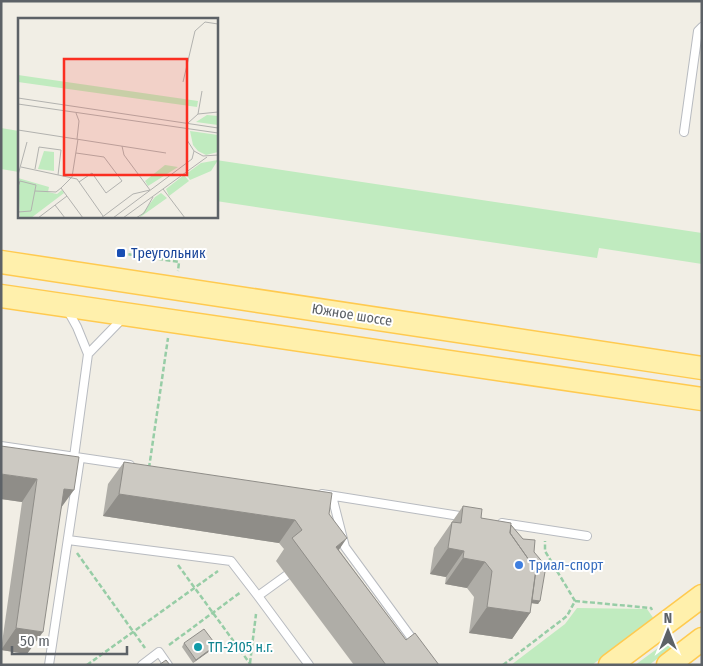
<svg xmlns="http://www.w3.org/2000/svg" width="703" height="666" font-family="'Fira Sans Condensed',sans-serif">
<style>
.green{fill:#c0ebbf}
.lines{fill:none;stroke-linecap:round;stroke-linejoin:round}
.service-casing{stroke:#b8bbc0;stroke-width:10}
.primary-casing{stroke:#ffca50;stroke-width:25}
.path{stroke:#97cda6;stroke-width:2.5;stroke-dasharray:5 2.5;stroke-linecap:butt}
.service{stroke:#fff;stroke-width:8}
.primary{stroke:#fff0ac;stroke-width:22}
.wall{fill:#afada7}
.shaded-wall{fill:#8f8d88}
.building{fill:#ccc9c2;stroke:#8f8d88}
.transit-dot{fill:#1a4fb4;stroke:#fff;stroke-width:2}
.shop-dot{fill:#3f7fe0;stroke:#fff;stroke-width:2}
.culture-dot{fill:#0f9aa8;stroke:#fff;stroke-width:2}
.labels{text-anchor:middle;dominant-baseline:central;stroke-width:4;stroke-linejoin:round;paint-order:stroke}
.transit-label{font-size:14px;fill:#164399;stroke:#fff;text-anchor:start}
.street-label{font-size:14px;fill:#5d6267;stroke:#fff}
.shop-label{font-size:14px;fill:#366cbe;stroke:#fff;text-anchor:start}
.culture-label{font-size:14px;fill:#0d838f;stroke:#fff;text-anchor:start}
.inset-road{fill:none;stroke:#b2b2af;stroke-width:1}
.view{fill:#fb2e21;fill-opacity:0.15;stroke:#fb2e21;stroke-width:2.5}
.inset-edge{fill:none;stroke:#5d6267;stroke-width:2.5}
</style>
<rect width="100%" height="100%" fill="#f1eee5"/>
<path class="green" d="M1,128L19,131V172L1,169Z
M216,160L702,233V264L599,248L597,258L216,201Z
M577,608L647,609L654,619L592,665H511L565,624Z
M669,640L674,646L649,665H635Z"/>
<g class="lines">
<defs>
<path id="service" d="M684,132L698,31L702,27
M67,309L77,327L88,354L74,457
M88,354L123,318
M1,446L130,465
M322,494L466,517
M332,496L345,547L416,644
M502,523L587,536
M68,540L231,561L258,596L309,665
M258,596L287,575
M49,665L80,458
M142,665L159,652L168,665"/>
<path id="primary" d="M1,262L702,368
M1,296L702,399
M610,665L702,596
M668,665L702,639"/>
</defs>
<use href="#service" class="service-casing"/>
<use href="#primary" class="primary-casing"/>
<path class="path" d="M121,253L179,262L178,271
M149,468L168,338
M77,553L145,648
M178,565L251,665
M575,601L651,608L652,610
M169,645L241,592
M250,663L256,614
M87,665L218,571
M503,665L567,616L575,601L545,551V541"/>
<use href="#service" class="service"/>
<use href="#primary" class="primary"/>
</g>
<path class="wall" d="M79,457L61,509L27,654L1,650L22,502L1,499Z
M124,462L329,514L339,550L406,640L439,665H354L276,561L284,549L279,543L103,516L108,484Z
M463,506L481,518L511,525L534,552L540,601L538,604L531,603L530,613L512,639L469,633L474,597L467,588L445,584L446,577L430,574L434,548Z
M184,643L214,648L193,663L182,647Z"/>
<path class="shaded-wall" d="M1,474L37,479L22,502L1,499Z
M64,489L74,490L58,512Z
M119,494L295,520L279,543L103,516Z
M347,538L332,560L336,547Z
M448,548L464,551L446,577L430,574Z
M463,558L485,562L467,588L445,584Z
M519,598L540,601L538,604L517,601Z
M487,607L530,613L512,639L469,633Z
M16,628L43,632L27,654L1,650Z
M216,645L214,648L193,663L196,660Z"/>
<path class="building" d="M1,446L79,457L74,490L64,489L43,632L16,628L37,479L1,474Z
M124,462L332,493L329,514L347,538L336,547L406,640L415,633L439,665H386L292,538L302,530L295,520L119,494Z
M463,506L482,509L481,518L511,523L510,533L529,560L537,562L530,613L487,607L492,571L485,562L463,558L464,551L448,548L452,522L461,523Z
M511,525L523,539L535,540L534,552L546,566L540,601L532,600L537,562L529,560L510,533Z
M204,629L216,645L196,660L184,643Z
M166,660L170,665H159Z"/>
<rect class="transit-dot" x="116" y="248" width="10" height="10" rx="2.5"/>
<circle class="shop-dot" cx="519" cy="565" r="5"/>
<circle class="culture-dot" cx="198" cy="647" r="5"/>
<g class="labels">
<g class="transit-label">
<text x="131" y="253">Треугольник</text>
</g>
<g class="street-label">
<text transform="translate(352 315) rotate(9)">Южное шоссе</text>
</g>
<g class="shop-label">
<text x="529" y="565">Триал-спорт</text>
</g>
<g class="culture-label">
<text x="208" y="647">ТП-2105 н.г.</text>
</g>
</g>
<g transform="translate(18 18)">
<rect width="200" height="200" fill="#f1eee5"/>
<path d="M0,57L180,83L179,89L0,64ZM189,97L200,98V107L178,104ZM172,113L200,117V134L188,137L180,133L175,127ZM26,133L36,134V153L20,151ZM200,142L193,153L172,162L168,156L183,145ZM147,147L160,149L130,168L127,163ZM166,157L171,163L151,178L148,171ZM0,160L31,169L30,174L39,176L44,172L46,175L13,200H2ZM143,175L149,180L121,200L137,179Z" fill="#c0ebbf"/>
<path class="inset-road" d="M165,64L177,13L187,4L200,6M0,80L200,110M0,86L200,115M58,95L61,103L59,121M180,96L184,73M170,105L180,96L200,94M169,111V122L176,133L185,138L200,137M0,112L148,135M60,121L54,159L43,170L65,200M104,128L106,137L132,172M58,135L86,139L104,163L88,175L74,155L61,164M3,149L59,161L85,198M17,151L21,129L43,132L40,157M0,157L9,124M0,169L2,163L18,167L13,193L0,194M145,171L167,200M17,173L38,174L43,170M37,187L47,200M20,200L49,178M83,200L115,176L132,172M95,200L174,141L176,133M105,200L189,139M118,200L126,195L135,179"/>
<path class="view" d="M46,41H169V157H46Z"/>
<rect width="200" height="200" class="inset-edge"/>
</g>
<rect width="703" height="666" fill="none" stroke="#5d6267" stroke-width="5"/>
<g transform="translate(668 631)" stroke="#ffffff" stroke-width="4" paint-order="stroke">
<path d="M0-4L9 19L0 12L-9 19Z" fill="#5d6267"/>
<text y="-8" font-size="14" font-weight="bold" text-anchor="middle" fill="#5d6267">N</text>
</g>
<path d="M12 646v8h115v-8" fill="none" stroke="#5d6267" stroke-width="2.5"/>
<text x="20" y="646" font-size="15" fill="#5d6267" stroke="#ffffff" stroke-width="4" paint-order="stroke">50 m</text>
</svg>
